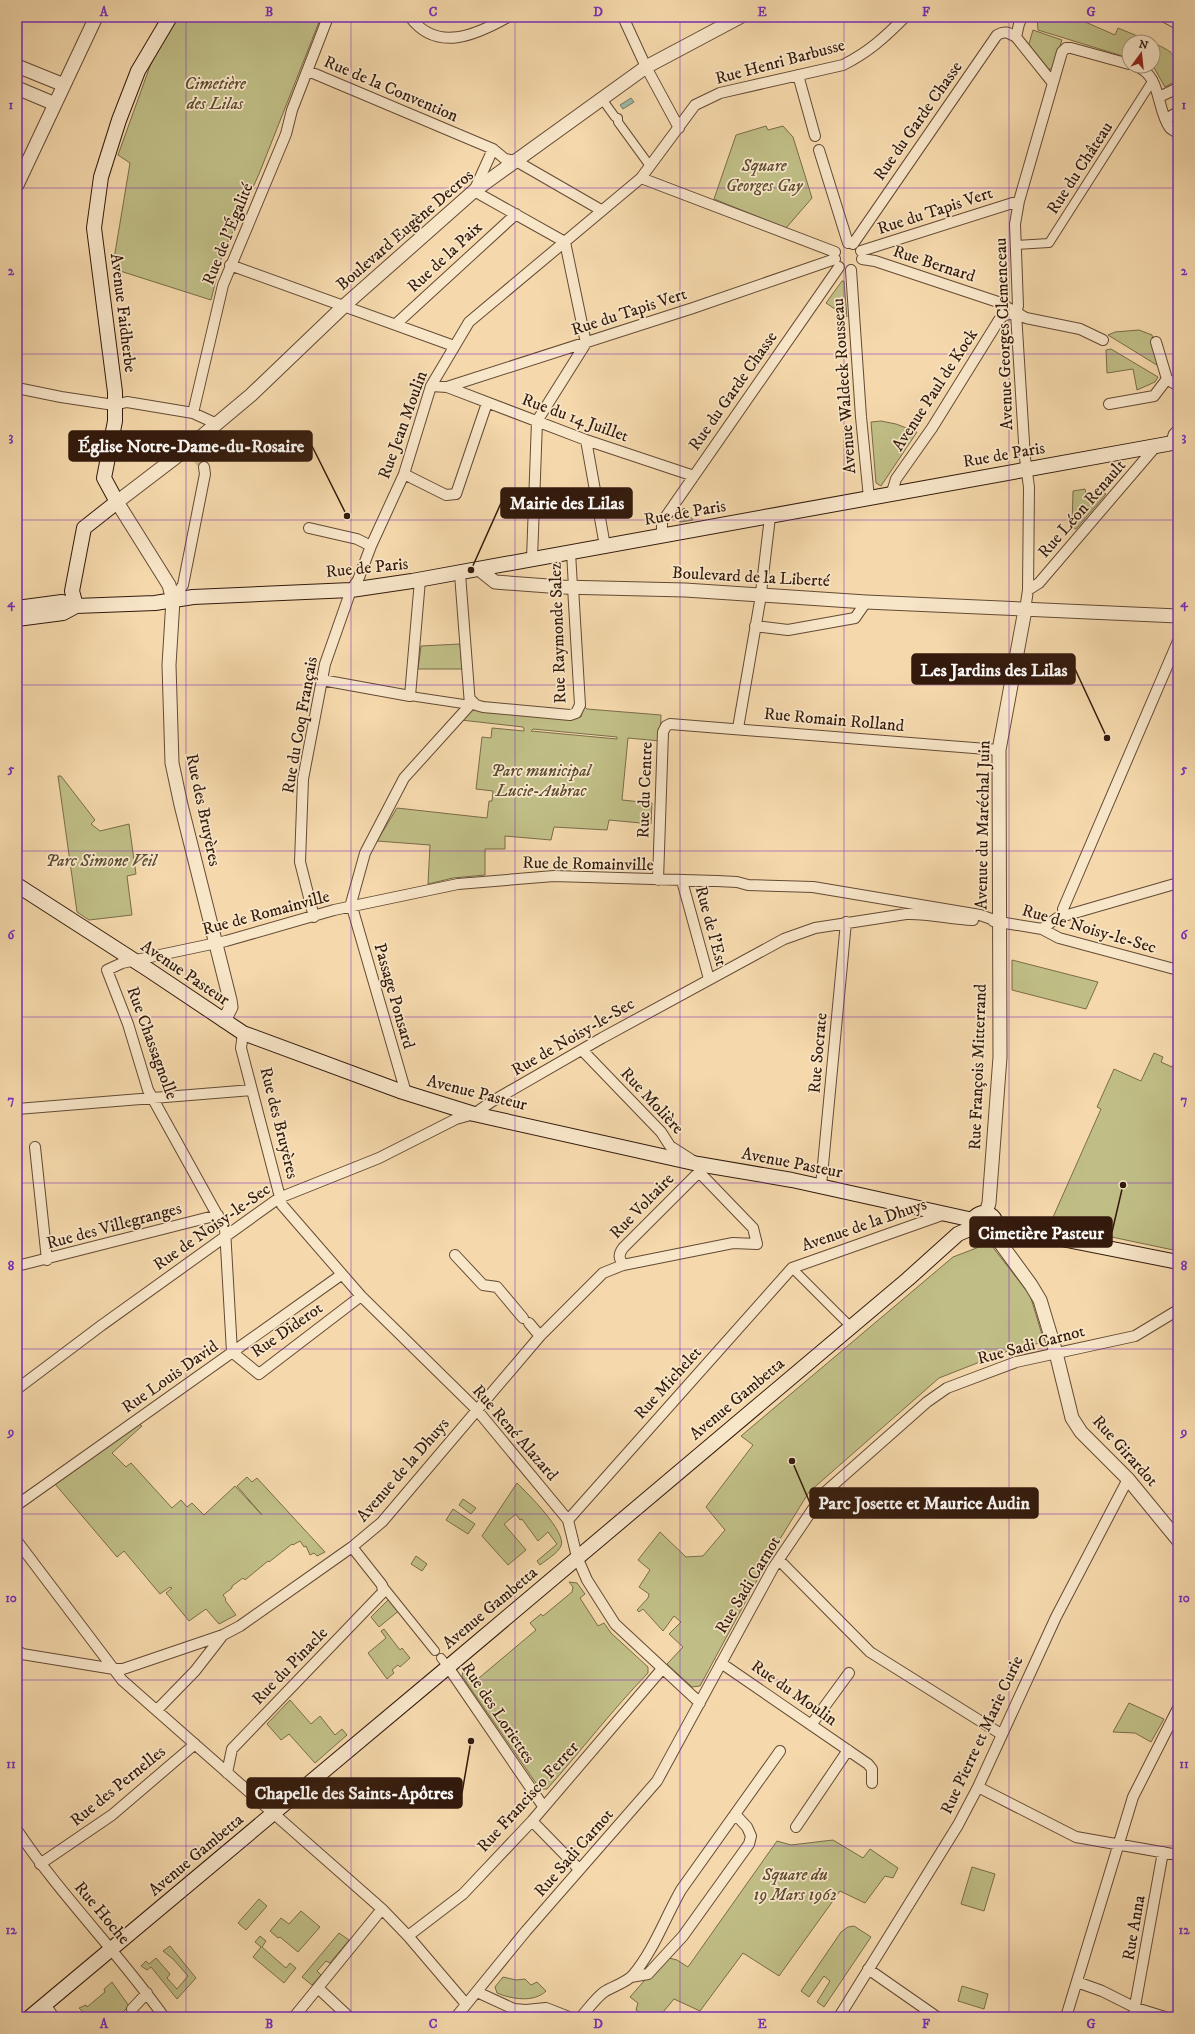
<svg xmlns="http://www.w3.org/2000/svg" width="1195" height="2034" font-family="'IM FELL DW Pica',serif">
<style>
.green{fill:#c0be86;stroke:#7a6c49;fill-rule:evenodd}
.water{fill:#9dbaa7;stroke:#737a69}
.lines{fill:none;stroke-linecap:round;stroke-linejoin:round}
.minor-tunnel{stroke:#ceb38c;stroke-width:10;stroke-dasharray:10 5;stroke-linecap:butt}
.pedestrian-casing{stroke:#644a34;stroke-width:10}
.minor-casing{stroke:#644a34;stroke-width:12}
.tertiary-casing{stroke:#644a34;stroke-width:15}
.secondary-casing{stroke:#331a0c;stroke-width:16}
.pedestrian{stroke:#f8e6c9;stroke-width:8}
.minor{stroke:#f8e6c9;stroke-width:10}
.tertiary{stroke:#f8e6c9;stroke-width:13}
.secondary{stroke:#f8e6c9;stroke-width:14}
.grid{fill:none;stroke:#7b2cbf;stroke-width:1;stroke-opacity:0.55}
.labels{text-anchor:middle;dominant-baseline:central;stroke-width:3.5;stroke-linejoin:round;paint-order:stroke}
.street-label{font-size:17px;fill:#331a0c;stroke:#f8e6c9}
.park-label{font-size:17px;font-style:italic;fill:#5d4b31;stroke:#f8e6c9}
.leader{fill:none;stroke:#331a0c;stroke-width:1.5}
.callout-dot{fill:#331a0c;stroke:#f8e6c9;stroke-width:1.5}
.callout{fill:#331a0c;stroke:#331a0c;stroke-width:1.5}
.callout-label{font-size:18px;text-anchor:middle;font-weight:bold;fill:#fff}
.neatline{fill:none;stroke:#7b2cbf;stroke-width:1.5}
.grid-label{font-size:13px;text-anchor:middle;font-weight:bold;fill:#7b2cbf}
</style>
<rect width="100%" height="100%" fill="#f5d9ac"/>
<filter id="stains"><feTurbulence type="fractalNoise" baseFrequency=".005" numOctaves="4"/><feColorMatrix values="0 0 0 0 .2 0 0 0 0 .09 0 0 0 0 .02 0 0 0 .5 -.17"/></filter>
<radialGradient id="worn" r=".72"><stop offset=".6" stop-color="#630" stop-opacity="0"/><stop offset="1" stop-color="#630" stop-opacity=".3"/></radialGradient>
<path class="green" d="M176,17H321L259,174L222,255L211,300L117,270L113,265L130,163L118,155L150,66Z
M1037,17H1074L1115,35L1118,28L1152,42H1129V58L1038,30Z
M1033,30L1062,40L1053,68L1047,70L1028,47Z
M1153,43C1175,52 1178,56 1178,80L1165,87L1153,66Z
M766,126L768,130L783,126L793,137L812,198L786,228L714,199L736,135Z
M842,281H844L847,317L826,303Z
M1139,330L1152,335L1160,367L1108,335L1115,332Z
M1111,349L1158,377L1155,382L1137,390L1133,369L1107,373L1106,350Z
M881,421L896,424L917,432L881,486L876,483L871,422Z
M1085,489L1086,494L1101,491L1106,494L1076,529L1072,527L1073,491Z
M684,508L693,520L681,522L678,520V514Z
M460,644L462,669H418L421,646Z
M584,706L587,709L661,715L660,741L628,738L622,800L652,803L651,824L609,820L607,830L554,827L551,840L505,836V849H485V875L453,878L428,884L430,845L377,841L397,808L487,818L489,801H492L493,791L476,789L482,737L491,738L492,728L524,731V729L523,727L461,720L472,708L581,717ZM533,729L617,737V739L531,731Z
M58,776H61L95,820L91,824L100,831L129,824L136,874L127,876L132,915L89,920L77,912Z
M1012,960L1098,982L1086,1009L1012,990Z
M1154,1053L1163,1057L1161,1062L1172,1067L1178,1055V1251L1050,1224L1101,1109L1097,1107L1114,1069L1141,1081Z
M987,1244L991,1245L1030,1295L1043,1338L1040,1343L1013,1349L939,1378L809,1492L775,1547L700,1686L692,1687L667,1664L683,1647L669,1634L681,1622L674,1616L663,1631L643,1609L639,1612L637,1610L648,1598L649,1594L639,1587L650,1570L638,1560L660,1532L686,1557L703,1556L725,1530L706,1507L753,1445L741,1436L953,1257Z
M139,1424L142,1426L112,1453L126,1467L131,1463L172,1508L181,1500L187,1507L192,1503L204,1515L235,1486L262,1515L237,1486L247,1477L252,1482L257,1478L325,1552L317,1556L314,1553L310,1555L306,1546L304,1547L300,1541L293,1545L292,1544L269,1562L268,1561L245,1580L243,1578L232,1586V1588L223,1595L226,1599L225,1600L236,1615L219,1624L206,1609L189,1621L166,1593L172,1588L170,1587L160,1594L124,1551L117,1557L55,1484Z
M517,1483C527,1493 567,1532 561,1546C558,1553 546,1560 540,1565L537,1561L557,1544L548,1532L538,1541L522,1519L520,1520L516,1514L504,1524L526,1550L508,1565L482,1536Z
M463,1499L476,1508L471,1514L459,1505Z
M453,1509L475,1524L468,1534L446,1520Z
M416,1556L427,1564L422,1571L411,1564Z
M569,1582L577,1583L585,1594L580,1598L598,1626L604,1623L611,1633L648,1667V1673C612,1710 581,1751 547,1789H540L462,1676L463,1671L473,1683L536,1630L530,1623L541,1614L543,1616L572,1592L573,1587Z
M391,1597L401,1609L379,1627L371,1617Z
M384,1629L400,1650L402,1648L410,1658L400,1667L398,1665L392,1670L394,1673L387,1679L368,1653L386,1638L381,1631Z
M290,1700L311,1724L320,1716L335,1735L342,1729L347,1735L315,1763L289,1734L281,1740L267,1724Z
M1129,1703L1164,1719L1151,1742L1135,1733L1113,1732Z
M833,1840L863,1858L870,1849L898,1868L893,1878L885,1876L865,1903L840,1891L779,1976L743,1953L700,2011L674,1999L659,2017H647L636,2010L638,2003L630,1997L665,1957L677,1960L688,1967L777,1841L791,1845Z
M972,1867L995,1874L984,1911L961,1904Z
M259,1899L267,1906L246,1930L238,1923Z
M301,1911L320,1927L298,1952L280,1937L278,1938L270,1931L281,1918L289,1924Z
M854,1926L871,1937L824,2007L817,2002L830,1981L824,1976L809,1997L801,1991L841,1932L848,1927Z
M339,1933L349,1940L330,1963L326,1961L317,1971L321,1975L312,1985L302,1977Z
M260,1936L266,1941L262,1947L286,1968L290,1963L296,1968L284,1983L253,1957L261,1947L255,1942Z
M170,1946L196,1978L177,1999L151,1967L147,1970L141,1966L146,1961L149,1964L156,1958L170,1974L167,1978L177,1989L188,1976L173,1959L163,1951Z
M503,1977L516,1980L525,1979L531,1985L537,1982L546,1991C534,2003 511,1999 497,1993L495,1987Z
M112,1982L129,2006L118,2017H88L79,2008L86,2005L87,2007L105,1992L104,1989Z
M962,1986L988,1994L984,2009L958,2001Z"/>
<path class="water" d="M631,98L634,102L623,109L620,105Z"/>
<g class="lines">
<path class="minor-tunnel" d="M196,455L204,467"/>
<defs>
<path id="pedestrian" d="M602,99L615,117L618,118V122L650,166
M1015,245L1049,243L1153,80
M571,552L573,587
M410,696L470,705
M792,1268L850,1326
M382,1585L435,1651
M441,1658L448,1667
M46,2004L55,2017"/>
<path id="minor" d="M410,17C437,53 476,35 508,17
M623,17L646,67L679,128
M1022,17L1019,24L1016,37L1052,82
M1165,17L1178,24
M1135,66C1162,74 1156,110 1170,128C1172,130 1176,132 1178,133
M308,71L493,149L505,159L516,161L601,210
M798,75L815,136
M1159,97L1178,88
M1166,119L1178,112
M493,149L474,191L565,242
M819,150L848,243
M641,178L835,252
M853,244L997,35C1005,30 1009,33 1016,37
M861,251L1019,201
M862,259L875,261L998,302L1026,318L1080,329L1103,340
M230,265L454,346
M851,270L861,417L869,498
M396,324L516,214
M1156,342L1167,379L1178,386
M431,386L447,387L693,308L835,259
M447,387L586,440L694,476
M17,388L61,397L114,405L127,402L193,413L217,424
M1109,404L1154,396L1167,379
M193,413L223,285L286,134L292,110L328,17
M586,440L605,546
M404,474L446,495L456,494L487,403
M891,495L896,479L932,428L999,320L1004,315L1016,313
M309,528L357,539L371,546
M662,536V522L839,267
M532,559L537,421L586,343L565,242
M1028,590L1039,583L1157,445
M173,600L183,585L205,474L204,467
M1025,610L1028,590L1029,487L1025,458L1016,313L1018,306L1015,224L1019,201L1062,52L1066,48H1071L1129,64
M755,626L788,630L855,618L866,602
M322,680L410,696L420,580
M471,700L476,705L483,707L570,715L576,713L580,705L573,587
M738,728L760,601L770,517
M658,880L663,732L666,726L670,724L999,750
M682,881L709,979
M350,907L365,853L404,778L470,705L460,574
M352,907L406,1093
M1064,916L1063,909L1178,641
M314,917L300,862L303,779L325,664L351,590L358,580L371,546L404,474L431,386L469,322L641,178L695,105L720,93L843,65C869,52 885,37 905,17
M993,921L1042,929L1059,938L1178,970
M1042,929L1057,918L1064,916L1178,883
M243,1033L241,1048L282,1205L361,1296L477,1410L568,1520L577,1557L587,1580L615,1624L700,1703
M17,1109L252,1090
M35,1147L47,1260
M821,1186L846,922
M455,1255L483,1285L497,1287L523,1318
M623,1265C619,1258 618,1255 623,1248L699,1172
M17,1266L218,1215
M361,1296L259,1374L232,1352L225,1229L148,1090L128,1024L107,970L122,963L226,941L334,910L458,884L554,876L717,881L737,882L748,885L813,887L980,915L1000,922
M529,1323L540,1336
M17,1389L102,1325L279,1198L379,1158L456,1119L474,1114L491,1102L602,1038L784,939L815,928L906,914C928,913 950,919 973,920
M17,1505L341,1275
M568,1520L792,1268L945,1214
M17,1541L122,1680L382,1909L408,1936L466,2004
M779,1560L870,1652L1001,1734
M17,1650L22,1654L114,1669H123L223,1635L240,1626L352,1547L382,1522L540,1336L603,1273L623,1265L733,1243L757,1244L753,1228L699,1172L698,1164L670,1146L661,1132L582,1050
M721,1663L868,1764L872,1769V1783
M448,1667L543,1806
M157,1710L195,1671L223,1635
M811,1725L849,1673
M227,1773L232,1749L383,1592L382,1585L352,1547
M978,1787L1076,1837L1178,1855
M532,1821L577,1867
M796,1827L848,1750
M17,1830C61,1896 118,1952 164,2017
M40,1864L112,1815L195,1744
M408,1936L463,1894L532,1821L662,1669
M868,1969L937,2017
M631,1977L648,1974L683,1936L749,1844L751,1836L747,1827L735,1814
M1077,1982L1102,1991L1136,2008L1165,2017
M318,1988L349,2017
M477,1992L514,2009L526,2010L546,2008L569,2017
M132,2009L147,1993
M294,2017L382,1909
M456,2017L526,1931L657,1781L773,1568L823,1494L927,1402L947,1388L1016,1362L1135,1336L1178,1310
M581,2017C588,2009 595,1999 604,1992C613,1986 626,1983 633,1975C654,1950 665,1918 681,1890L780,1751
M839,2017L958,1825L978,1787L1056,1617L1128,1479
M1066,2017L1133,1797L1178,1708
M1133,2017L1163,1852"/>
<path id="tertiary" d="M17,66L64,85
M17,88L55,104
M17,185L96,17
M1173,443L1175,435L1178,432
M480,570L495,582L562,587L685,590L866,602L1178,616
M224,1021L231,1007L230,1000L181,805L172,763L169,665L173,600L169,585L117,502L189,447L251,395L345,305L474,191L646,67L740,17
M986,1213L989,1203L1000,1057L999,750L1025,610
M993,1233L1031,1285L1040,1300L1056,1353L1072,1418L1081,1432L1128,1479L1178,1540"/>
<path id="secondary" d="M76,606L72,591L84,528L117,502L104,478L115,421V392L94,228L101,177L119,120L138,71L170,17
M17,608L62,602L76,606L155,603L193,597L351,590L412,581L1178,442
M17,619L63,613L76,606
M17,885L149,970L243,1033L400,1091L474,1114L698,1164L792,1180L973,1220
M972 1225a12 12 0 1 1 24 0a12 12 0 1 1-24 0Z
M996,1226L1178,1262
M30,2017L448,1667L908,1279L958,1234L972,1228"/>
</defs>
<use href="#pedestrian" class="pedestrian-casing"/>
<use href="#minor" class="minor-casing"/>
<use href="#tertiary" class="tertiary-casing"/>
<use href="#secondary" class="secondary-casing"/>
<use href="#pedestrian" class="pedestrian"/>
<use href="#minor" class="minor"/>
<use href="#tertiary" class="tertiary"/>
<use href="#secondary" class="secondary"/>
</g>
<path class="grid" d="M186,17V2017M351,17V2017M515,17V2017M680,17V2017M844,17V2017M1009,17V2017M17,188H1178M17,354H1178M17,520H1178M17,685H1178M17,851H1178M17,1017H1178M17,1183H1178M17,1349H1178M17,1514H1178M17,1680H1178M17,1846H1178"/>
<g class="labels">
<g class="street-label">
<text transform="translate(780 62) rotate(-15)">Rue Henri Barbusse</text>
<text transform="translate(391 89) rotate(23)">Rue de la Convention</text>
<text transform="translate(918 121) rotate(-55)">Rue du Garde Chasse</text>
<text transform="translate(1080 168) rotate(-57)">Rue du Château</text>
<text transform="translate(935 211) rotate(-18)">Rue du Tapis Vert</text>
<text transform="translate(405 230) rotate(-41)">Boulevard Eugène Decros</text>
<text transform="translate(228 234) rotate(-68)">Rue de l'Égalité</text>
<text transform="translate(445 257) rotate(-43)">Rue de la Paix</text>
<text transform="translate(934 264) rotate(18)">Rue Bernard</text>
<text transform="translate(629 312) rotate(-18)">Rue du Tapis Vert</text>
<text transform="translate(123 313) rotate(83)">Avenue Faidherbe</text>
<text transform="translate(1004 334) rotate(-92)">Avenue Georges Clemenceau</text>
<text transform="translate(844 386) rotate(-94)">Avenue Waldeck Rousseau</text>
<text transform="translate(935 390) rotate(-57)">Avenue Paul de Kock</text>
<text transform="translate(733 391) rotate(-55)">Rue du Garde Chasse</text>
<text transform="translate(575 418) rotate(20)">Rue du 14 Juillet</text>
<text transform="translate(403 425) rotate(-70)">Rue Jean Moulin</text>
<text transform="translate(1004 455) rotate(-10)">Rue de Paris</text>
<text transform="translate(1082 509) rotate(-49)">Rue Léon Renault</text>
<text transform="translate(685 513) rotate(-10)">Rue de Paris</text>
<text transform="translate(367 568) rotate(-6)">Rue de Paris</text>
<text transform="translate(751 577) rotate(3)">Boulevard de la Liberté</text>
<text transform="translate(558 633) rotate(-92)">Rue Raymonde Salez</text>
<text transform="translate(834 720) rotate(5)">Rue Romain Rolland</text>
<text transform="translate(300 725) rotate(-80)">Rue du Coq Français</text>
<text transform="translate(645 790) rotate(-88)">Rue du Centre</text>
<text transform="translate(203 810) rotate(78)">Rue des Bruyères</text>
<text transform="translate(983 825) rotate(-89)">Avenue du Maréchal Juin</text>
<text transform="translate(588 864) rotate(1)">Rue de Romainville</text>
<text transform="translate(266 913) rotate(-15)">Rue de Romainville</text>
<text transform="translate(711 926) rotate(75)">Rue de l'Est</text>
<text transform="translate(1089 929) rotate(16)">Rue de Noisy-le-Sec</text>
<text transform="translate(185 973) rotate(34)">Avenue Pasteur</text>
<text transform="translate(394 996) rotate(74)">Passage Ponsard</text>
<text transform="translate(573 1037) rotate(-30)">Rue de Noisy-le-Sec</text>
<text transform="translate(152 1043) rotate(70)">Rue Chassagnolle</text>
<text transform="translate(818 1053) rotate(-85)">Rue Socrate</text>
<text transform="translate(978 1067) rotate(-88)">Rue François Mitterrand</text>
<text transform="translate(477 1093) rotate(14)">Avenue Pasteur</text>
<text transform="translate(652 1101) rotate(47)">Rue Molière</text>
<text transform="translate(279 1123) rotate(76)">Rue des Bruyères</text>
<text transform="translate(792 1163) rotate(11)">Avenue Pasteur</text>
<text transform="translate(642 1206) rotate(-46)">Rue Voltaire</text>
<text transform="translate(864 1225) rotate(-19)">Avenue de la Dhuys</text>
<text transform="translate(114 1226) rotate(-15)">Rue des Villegranges</text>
<text transform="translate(212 1227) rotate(-35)">Rue de Noisy-le-Sec</text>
<text transform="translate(287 1330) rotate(-35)">Rue Diderot</text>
<text transform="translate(1031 1345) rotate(-15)">Rue Sadi Carnot</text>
<text transform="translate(170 1377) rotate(-35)">Rue Louis David</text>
<text transform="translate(668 1383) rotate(-48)">Rue Michelet</text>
<text transform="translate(737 1399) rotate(-40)">Avenue Gambetta</text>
<text transform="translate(515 1433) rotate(49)">Rue René Alazard</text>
<text transform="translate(1125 1451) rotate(48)">Rue Girardot</text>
<text transform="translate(403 1470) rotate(-49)">Avenue de la Dhuys</text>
<text transform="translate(748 1585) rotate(-59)">Rue Sadi Carnot</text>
<text transform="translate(490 1608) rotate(-40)">Avenue Gambetta</text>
<text transform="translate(290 1666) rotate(-46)">Rue du Pinacle</text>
<text transform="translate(794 1693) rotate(35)">Rue du Moulin</text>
<text transform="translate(498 1713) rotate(56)">Rue des Loriettes</text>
<text transform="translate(982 1735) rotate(-65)">Rue Pierre et Marie Curie</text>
<text transform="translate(118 1786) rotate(-39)">Rue des Pernelles</text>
<text transform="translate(528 1797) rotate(-48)">Rue Francisco Ferrer</text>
<text transform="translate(574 1853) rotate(-49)">Rue Sadi Carnot</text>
<text transform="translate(196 1855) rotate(-40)">Avenue Gambetta</text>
<text transform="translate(102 1913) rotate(50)">Rue Hoche</text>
<text transform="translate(1134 1928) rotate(-80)">Rue Anna</text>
</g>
<g class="park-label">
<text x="215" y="84">Cimetière<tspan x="215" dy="20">des Lilas</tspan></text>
<text x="764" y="166">Square<tspan x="764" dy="20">Georges Gay</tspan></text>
<text x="541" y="771">Parc municipal<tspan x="541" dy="20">Lucie-Aubrac</tspan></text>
<text x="101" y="861">Parc Simone Veil</text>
<text x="795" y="1875">Square du<tspan x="795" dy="20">19 Mars 1962</tspan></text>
</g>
</g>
<path class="leader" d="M347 516L312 446M471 570L501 503M1107 738L1075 669M1123 1185L1112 1232M792 1461L810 1503M471 1741L462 1793"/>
<g class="callout-dot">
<circle cx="347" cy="516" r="4"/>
<circle cx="471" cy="570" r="4"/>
<circle cx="1107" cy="738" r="4"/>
<circle cx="1123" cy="1185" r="4"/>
<circle cx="792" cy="1461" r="4"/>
<circle cx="471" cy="1741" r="4"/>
</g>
<g class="callout">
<rect x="69" y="431" width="243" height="30" rx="4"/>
<rect x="501" y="488" width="131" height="30" rx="4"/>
<rect x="912" y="654" width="163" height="30" rx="4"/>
<rect x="970" y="1217" width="142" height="30" rx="4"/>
<rect x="810" y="1488" width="228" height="30" rx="4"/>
<rect x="247" y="1778" width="215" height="30" rx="4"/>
</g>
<g class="callout-label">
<text x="191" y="452">Église Notre-Dame-du-Rosaire</text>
<text x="567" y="509">Mairie des Lilas</text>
<text x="994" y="676">Les Jardins des Lilas</text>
<text x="1041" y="1239">Cimetière Pasteur</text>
<text x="924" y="1509">Parc Josette et Maurice Audin</text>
<text x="354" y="1799">Chapelle des Saints-Apôtres</text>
</g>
<rect width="1195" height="2034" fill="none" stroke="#f5d9ac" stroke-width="44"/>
<g transform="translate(1141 54) rotate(15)"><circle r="19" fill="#f8e6c9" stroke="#a9947d"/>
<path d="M0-3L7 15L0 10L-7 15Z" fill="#8f2418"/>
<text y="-6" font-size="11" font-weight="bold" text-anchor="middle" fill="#331a0c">N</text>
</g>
<rect x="22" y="22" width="1151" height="1990" class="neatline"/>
<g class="grid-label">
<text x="104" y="16">A</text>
<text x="269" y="16">B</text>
<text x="433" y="16">C</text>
<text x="598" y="16">D</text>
<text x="762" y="16">E</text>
<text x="926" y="16">F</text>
<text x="1091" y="16">G</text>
<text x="11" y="109">1</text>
<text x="1184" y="109">1</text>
<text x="11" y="275">2</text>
<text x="1184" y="275">2</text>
<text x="11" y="441">3</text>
<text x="1184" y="441">3</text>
<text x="11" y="607">4</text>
<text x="1184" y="607">4</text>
<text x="11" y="773">5</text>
<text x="1184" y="773">5</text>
<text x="11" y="939">6</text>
<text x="1184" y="939">6</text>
<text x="11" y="1104">7</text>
<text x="1184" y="1104">7</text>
<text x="11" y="1270">8</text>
<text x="1184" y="1270">8</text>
<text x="11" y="1436">9</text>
<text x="1184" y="1436">9</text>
<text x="11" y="1602">10</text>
<text x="1184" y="1602">10</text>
<text x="11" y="1768">11</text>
<text x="1184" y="1768">11</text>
<text x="11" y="1934">12</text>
<text x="1184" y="1934">12</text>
<text x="104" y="2028">A</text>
<text x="269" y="2028">B</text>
<text x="433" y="2028">C</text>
<text x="598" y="2028">D</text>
<text x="762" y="2028">E</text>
<text x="926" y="2028">F</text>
<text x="1091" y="2028">G</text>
</g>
<rect width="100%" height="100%" filter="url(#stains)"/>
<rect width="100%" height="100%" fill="url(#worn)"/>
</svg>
